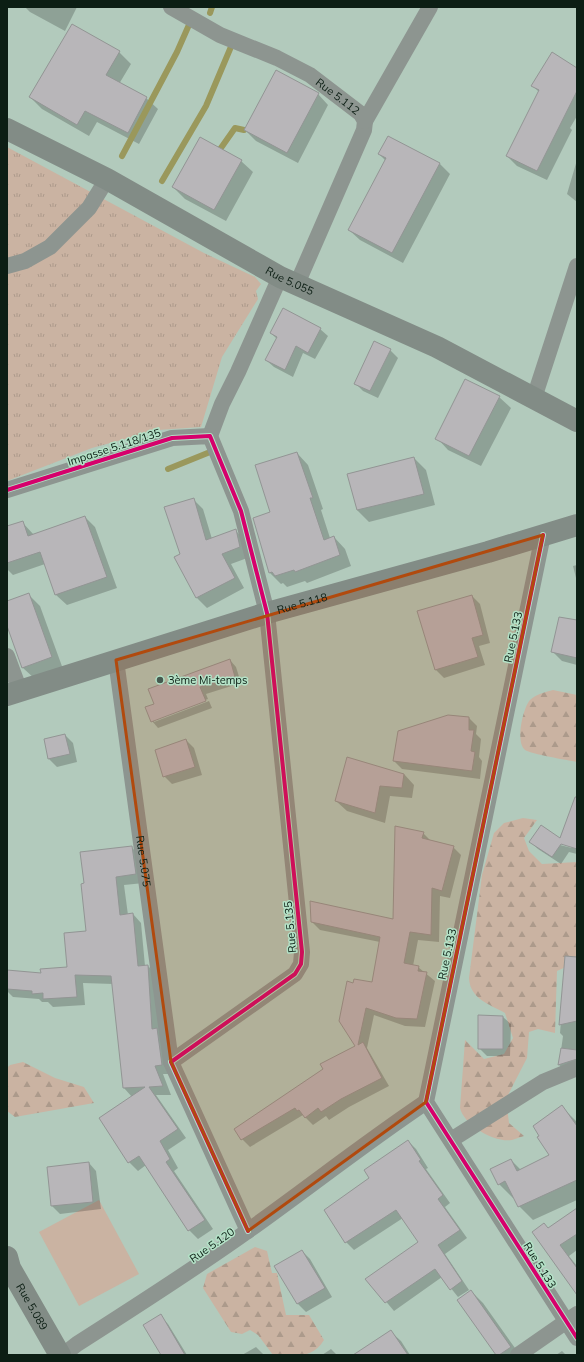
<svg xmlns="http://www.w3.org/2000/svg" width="584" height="1362" font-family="Mulish,sans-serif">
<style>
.grass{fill:url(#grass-tufts)}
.forest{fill:url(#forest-firs)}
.park{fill:#cab3a2}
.shadow{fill:#0003;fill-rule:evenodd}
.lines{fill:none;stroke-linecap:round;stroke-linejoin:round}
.stream{stroke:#9a985c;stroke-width:6}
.building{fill:#b8b6b9;stroke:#929594}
.street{stroke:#8d9590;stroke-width:16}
.secondary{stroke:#828c86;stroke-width:22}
.cycleway-casing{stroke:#b4e2c7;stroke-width:6}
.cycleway{stroke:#d6006c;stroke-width:4}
.marked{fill:#b14a0e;fill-opacity:0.2;stroke:#b14a0e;stroke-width:3;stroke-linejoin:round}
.poi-dot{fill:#465a4f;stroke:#b4e2c7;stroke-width:1.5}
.labels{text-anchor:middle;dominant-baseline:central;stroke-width:3;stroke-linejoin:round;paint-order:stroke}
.street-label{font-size:11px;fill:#0c1e14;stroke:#b4e2c7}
.poi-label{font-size:11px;fill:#0c1e14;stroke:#b4e2c7;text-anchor:start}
</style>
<defs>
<pattern id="grass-tufts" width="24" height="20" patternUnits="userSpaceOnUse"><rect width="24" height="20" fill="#cab3a2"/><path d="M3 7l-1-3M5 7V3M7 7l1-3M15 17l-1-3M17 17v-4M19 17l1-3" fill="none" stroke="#ac9a8b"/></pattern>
<pattern id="forest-firs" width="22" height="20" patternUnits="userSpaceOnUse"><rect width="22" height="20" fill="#cab3a2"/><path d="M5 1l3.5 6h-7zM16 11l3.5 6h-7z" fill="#ac9a8b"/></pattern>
</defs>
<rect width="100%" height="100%" fill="#b2cabc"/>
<path class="grass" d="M7,147L204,253L255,277L261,284L256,291L258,299L222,357L201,427L158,430L92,448L7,481Z"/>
<path class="forest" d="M553,690L577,695V762C567,760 531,754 525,750C515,742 523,708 530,700C536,694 546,692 553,690Z
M523,818L537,820L524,838L529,851L542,864L577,862V962L557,971L555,1033L538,1029L529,1032L527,1058L506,1099L509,1123L524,1136C520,1137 516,1139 512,1140C494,1143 464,1125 460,1108L465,1040L484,1059L504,1054L513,1038L505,1013C489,1004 470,999 469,978L482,875L494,833L504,823Z
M23,1062L55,1078L84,1087L94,1103L15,1117L7,1111V1068L10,1065Z
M255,1247L267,1251L272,1273H277L286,1315H309L324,1340C312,1360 294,1355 273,1355L258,1335L250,1330L242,1334L231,1332L203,1288L207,1274Z"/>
<path class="park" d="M99,1200L139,1274L79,1306L39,1232Z"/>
<path class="shadow" d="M25,7H77L65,31L30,12Z
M119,52L131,64L119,84L146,98L158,109L139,144L97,122L89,136L42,109L30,97Z
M577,69V116L570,128L572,130L547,180L517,166L507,156L539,92L532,85Z
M318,94L328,105L298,163L256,141L245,130Z
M388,137L440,164L450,174L403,263L360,240L349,230L386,161L379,154Z
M577,160V202L567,194Z
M241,161L253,172L226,221L185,199L173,187Z
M320,329L328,336L315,359L303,353L293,377L274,367L266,360L277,339L271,333Z
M390,350L398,358L378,398L363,391L355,383Z
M499,397L511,408L481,466L448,450L437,438Z
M297,453L308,465L323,509L321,510L330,538L334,537L345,549L351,566L307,583L305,581L287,587L283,583L281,584L269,572L272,513Z
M414,458L426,470L435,505L369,522L357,510L348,474Z
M193,499L203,509L212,539L235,530L245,540L250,557L231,564L244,588L207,608L197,598L175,557L181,554Z
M85,517L95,527L117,588L67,605L56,595L45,564L13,575L7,569V527L22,522L34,535Z
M577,565V582L573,566Z
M28,594L40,606L63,669L35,679L23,668L7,624V602Z
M472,596L480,604L490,643L479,646L485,665L444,678L436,670Z
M577,621V665L562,661L552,651Z
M230,660L236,667L241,683L206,694L208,699L154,720V722L209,701L212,708L158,728L152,721L155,705Z
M469,718L477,726L476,734L481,739L479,757L482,761L480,779L402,769L394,761Z
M65,735L73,743L77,762L57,767L49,759L45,739Z
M186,740L194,748L202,775L172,784L164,776Z
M404,774L414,785L412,798L390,796L385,823L347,811L336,801Z
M577,794V854L569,852L561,864L538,849L531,842L560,839ZM556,842L569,845L572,848L556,844Z
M423,833L431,841L453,847L461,855L450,898L440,896L439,942L418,940L413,966L418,967L435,981L425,1027L405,1026L374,1015L367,1048L389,1086L349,1107L329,1120L326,1116L313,1125L303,1115L250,1147L242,1139L356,1047L353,984H372L380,942L320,930L312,922L394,920Z
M131,847L140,855L144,883L124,885L128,915L133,914L141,923L145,966H148L156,974L170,1074H163L171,1095H156L186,1138L168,1150L178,1168L174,1171L213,1229L198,1239L189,1230L146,1165L138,1171L129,1162L102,1122L132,1097L124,1088L113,984L83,983L85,1005L53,1007L48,1002H42L39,999L13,997L7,991V971L42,974L68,967Z
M577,969V1073L570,1075L559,1065L563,1036L560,1033L565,972Z
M503,1017L511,1024L510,1056H487L479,1048Z
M562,1107L577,1122V1200L533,1220L519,1206L514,1197L513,1198L499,1184L511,1160L521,1170L550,1155Z
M408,1141L416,1149L428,1168L426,1169L450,1203L445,1207L467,1238L445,1254L469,1290L458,1297L442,1277L394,1311L367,1279L420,1242L403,1218L354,1250L346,1242L371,1178Z
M89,1163L96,1171L101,1209L60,1214L52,1206Z
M577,1209V1250L569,1256L577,1266V1293L549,1229Z
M302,1251L310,1259L332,1297L306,1312L298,1304L276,1266Z
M471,1291L483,1303L520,1355H497Z
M160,1316L168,1324L187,1355H162Z
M390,1331L401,1341L410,1355H355Z
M256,1347L264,1355H242Z
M331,1349L337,1355H322Z
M562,1351L566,1355H556Z"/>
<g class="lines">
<path class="stream" d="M210,13L212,7
M216,155L235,128L244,130
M122,156L177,52L192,18
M162,181L206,106L233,42
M168,469L215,450"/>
</g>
<path class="building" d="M72,24L120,51L106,75L147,97L128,133L85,111L77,125L29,97Z
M552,52L577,68V91L537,171L506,156L539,90L531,86Z
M276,70L319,93L287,153L244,130Z
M388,136L440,163L392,253L348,230L386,158L378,154Z
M200,137L242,160L214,210L172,187Z
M283,308L321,328L308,353L296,346L285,370L265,360L277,337L270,333Z
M374,341L391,349L370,391L354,384Z
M465,379L500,396L469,456L435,439Z
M297,452L313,498H310L324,540L334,536L340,555L295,572L294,570L275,576L272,572L269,573L253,518L270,512L255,465Z
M414,457L424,494L357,510L347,474Z
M194,498L206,540L236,529L240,547L222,554L235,578L196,598L174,557L180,554L164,507Z
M85,516L107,577L55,595L40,552L7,563V526L23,521L28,536Z
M29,593L52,657L22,668L7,626V601Z
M472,595L483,635L472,638L478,657L435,670L417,611Z
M559,617L577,620V658L551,652Z
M230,659L235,677L200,687L206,701L151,722L145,707L154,704L148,689Z
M448,715L469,717V730H474L471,751L475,752L472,771L393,761L398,731Z
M65,734L70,754L48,759L44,739Z
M186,739L195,767L163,777L155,750Z
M347,757L404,774L402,788L380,786L375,813L335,801Z
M575,797H577V849L561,844L552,857L529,842L541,825L560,838Z
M395,826L424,832L422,838L454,846L442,891L432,888L431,935L410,932L404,963L419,966L418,971L427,972L417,1019L396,1018L366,1008L358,1045L363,1042L382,1078L341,1099L321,1112L318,1108L305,1118L299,1110L297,1111L295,1108L241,1140L234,1129L323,1069L320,1064L355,1046L339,1021L347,981L353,983L354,979L372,982L380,937L311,922L310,901L393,919Z
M132,846L136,874L116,877L120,915L133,913L138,966L148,965L152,1029L157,1028L162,1065L155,1066L163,1086L149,1087L178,1129L160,1141L170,1159L166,1162L205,1220L188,1231L139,1156L128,1163L99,1118L145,1087L123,1088L111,976L75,975L77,997L43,999V993L32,994V991L7,989V970L41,973L40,969L67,967L64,933L86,931L81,884L84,883L80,852Z
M565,956L577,957V1021L559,1025Z
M478,1015L503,1016V1049H478Z
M561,1048L577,1050V1059L558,1065Z
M562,1105L577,1126V1180L518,1207L505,1181L498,1185L490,1169L511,1159L517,1171L549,1155L537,1137L539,1136L533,1126Z
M408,1140L421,1160L419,1161L443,1195L438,1199L460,1230L438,1245L462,1281L450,1290L435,1269L385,1303L365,1279L418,1242L396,1210L345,1243L324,1210L369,1178L364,1170Z
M89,1162L93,1202L51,1206L47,1167Z
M577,1208V1234L560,1245L577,1268V1295L532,1232L544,1223L548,1228Z
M302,1250L325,1288L297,1304L274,1266Z
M471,1290L511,1347L499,1355H496L457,1300Z
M161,1314L185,1355H161L143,1325Z
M391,1330L408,1355H353Z"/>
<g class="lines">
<g class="street">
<path id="s1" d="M171,7L220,35L277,58L310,75L361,114L365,121L364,130L297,284"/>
<path d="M365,121L430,7"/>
<path d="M7,266L25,261L50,247L89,208L107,179"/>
<path d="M534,398L577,266"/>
<path d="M210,436L222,404L238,372L280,277"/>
<path d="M7,490L172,438L210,436L241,511L267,613L302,952L301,964L295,974L171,1062L248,1231"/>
<path d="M543,535L426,1102L577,1338"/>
<path d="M7,656L20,691"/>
<path id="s2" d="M116,660L171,1062"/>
<path d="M451,1140L543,1082L577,1068"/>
<path d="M63,1355L77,1344C135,1307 193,1270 249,1230C308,1188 365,1143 426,1102"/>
<path d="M518,1355L577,1314"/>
</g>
<g class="secondary">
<path id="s3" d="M7,129L107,179L280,277L437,347L577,421"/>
<path id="s4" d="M7,695L267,613L488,552L577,525"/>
<path id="s5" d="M7,1257L10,1268L60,1355"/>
</g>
<defs>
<path id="cycleway" d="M7,490L172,438L210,436L241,511L267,613L302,952L301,964L295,974L171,1062L248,1231
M543,535L426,1102L577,1338"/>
</defs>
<use href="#cycleway" class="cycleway-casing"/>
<use href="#cycleway" class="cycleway"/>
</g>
<path class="marked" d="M543,535L426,1102L248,1231L171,1062L116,660Z"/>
<circle class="poi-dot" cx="160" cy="680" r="4"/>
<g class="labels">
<g class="street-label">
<text stroke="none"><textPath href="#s1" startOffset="190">Rue 5.112</textPath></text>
<text stroke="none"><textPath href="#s3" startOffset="321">Rue 5.055</textPath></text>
<text transform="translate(114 447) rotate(-18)">Impasse 5.118/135</text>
<text stroke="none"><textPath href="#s4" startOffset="309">Rue 5.118</textPath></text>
<text transform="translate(513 637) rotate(-78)">Rue 5.133</text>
<text stroke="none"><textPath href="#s2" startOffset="203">Rue 5.075</textPath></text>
<text transform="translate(290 927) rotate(-95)">Rue 5.135</text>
<text transform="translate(447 954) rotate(-78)">Rue 5.133</text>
<text transform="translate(212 1245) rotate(-35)">Rue 5.120</text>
<text transform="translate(540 1265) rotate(58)">Rue 5.133</text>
<text stroke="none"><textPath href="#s5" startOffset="56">Rue 5.089</textPath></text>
</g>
<g class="poi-label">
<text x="168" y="680">3ème Mi-temps</text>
</g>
</g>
<rect width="584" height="1362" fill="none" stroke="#0c1e14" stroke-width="16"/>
</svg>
